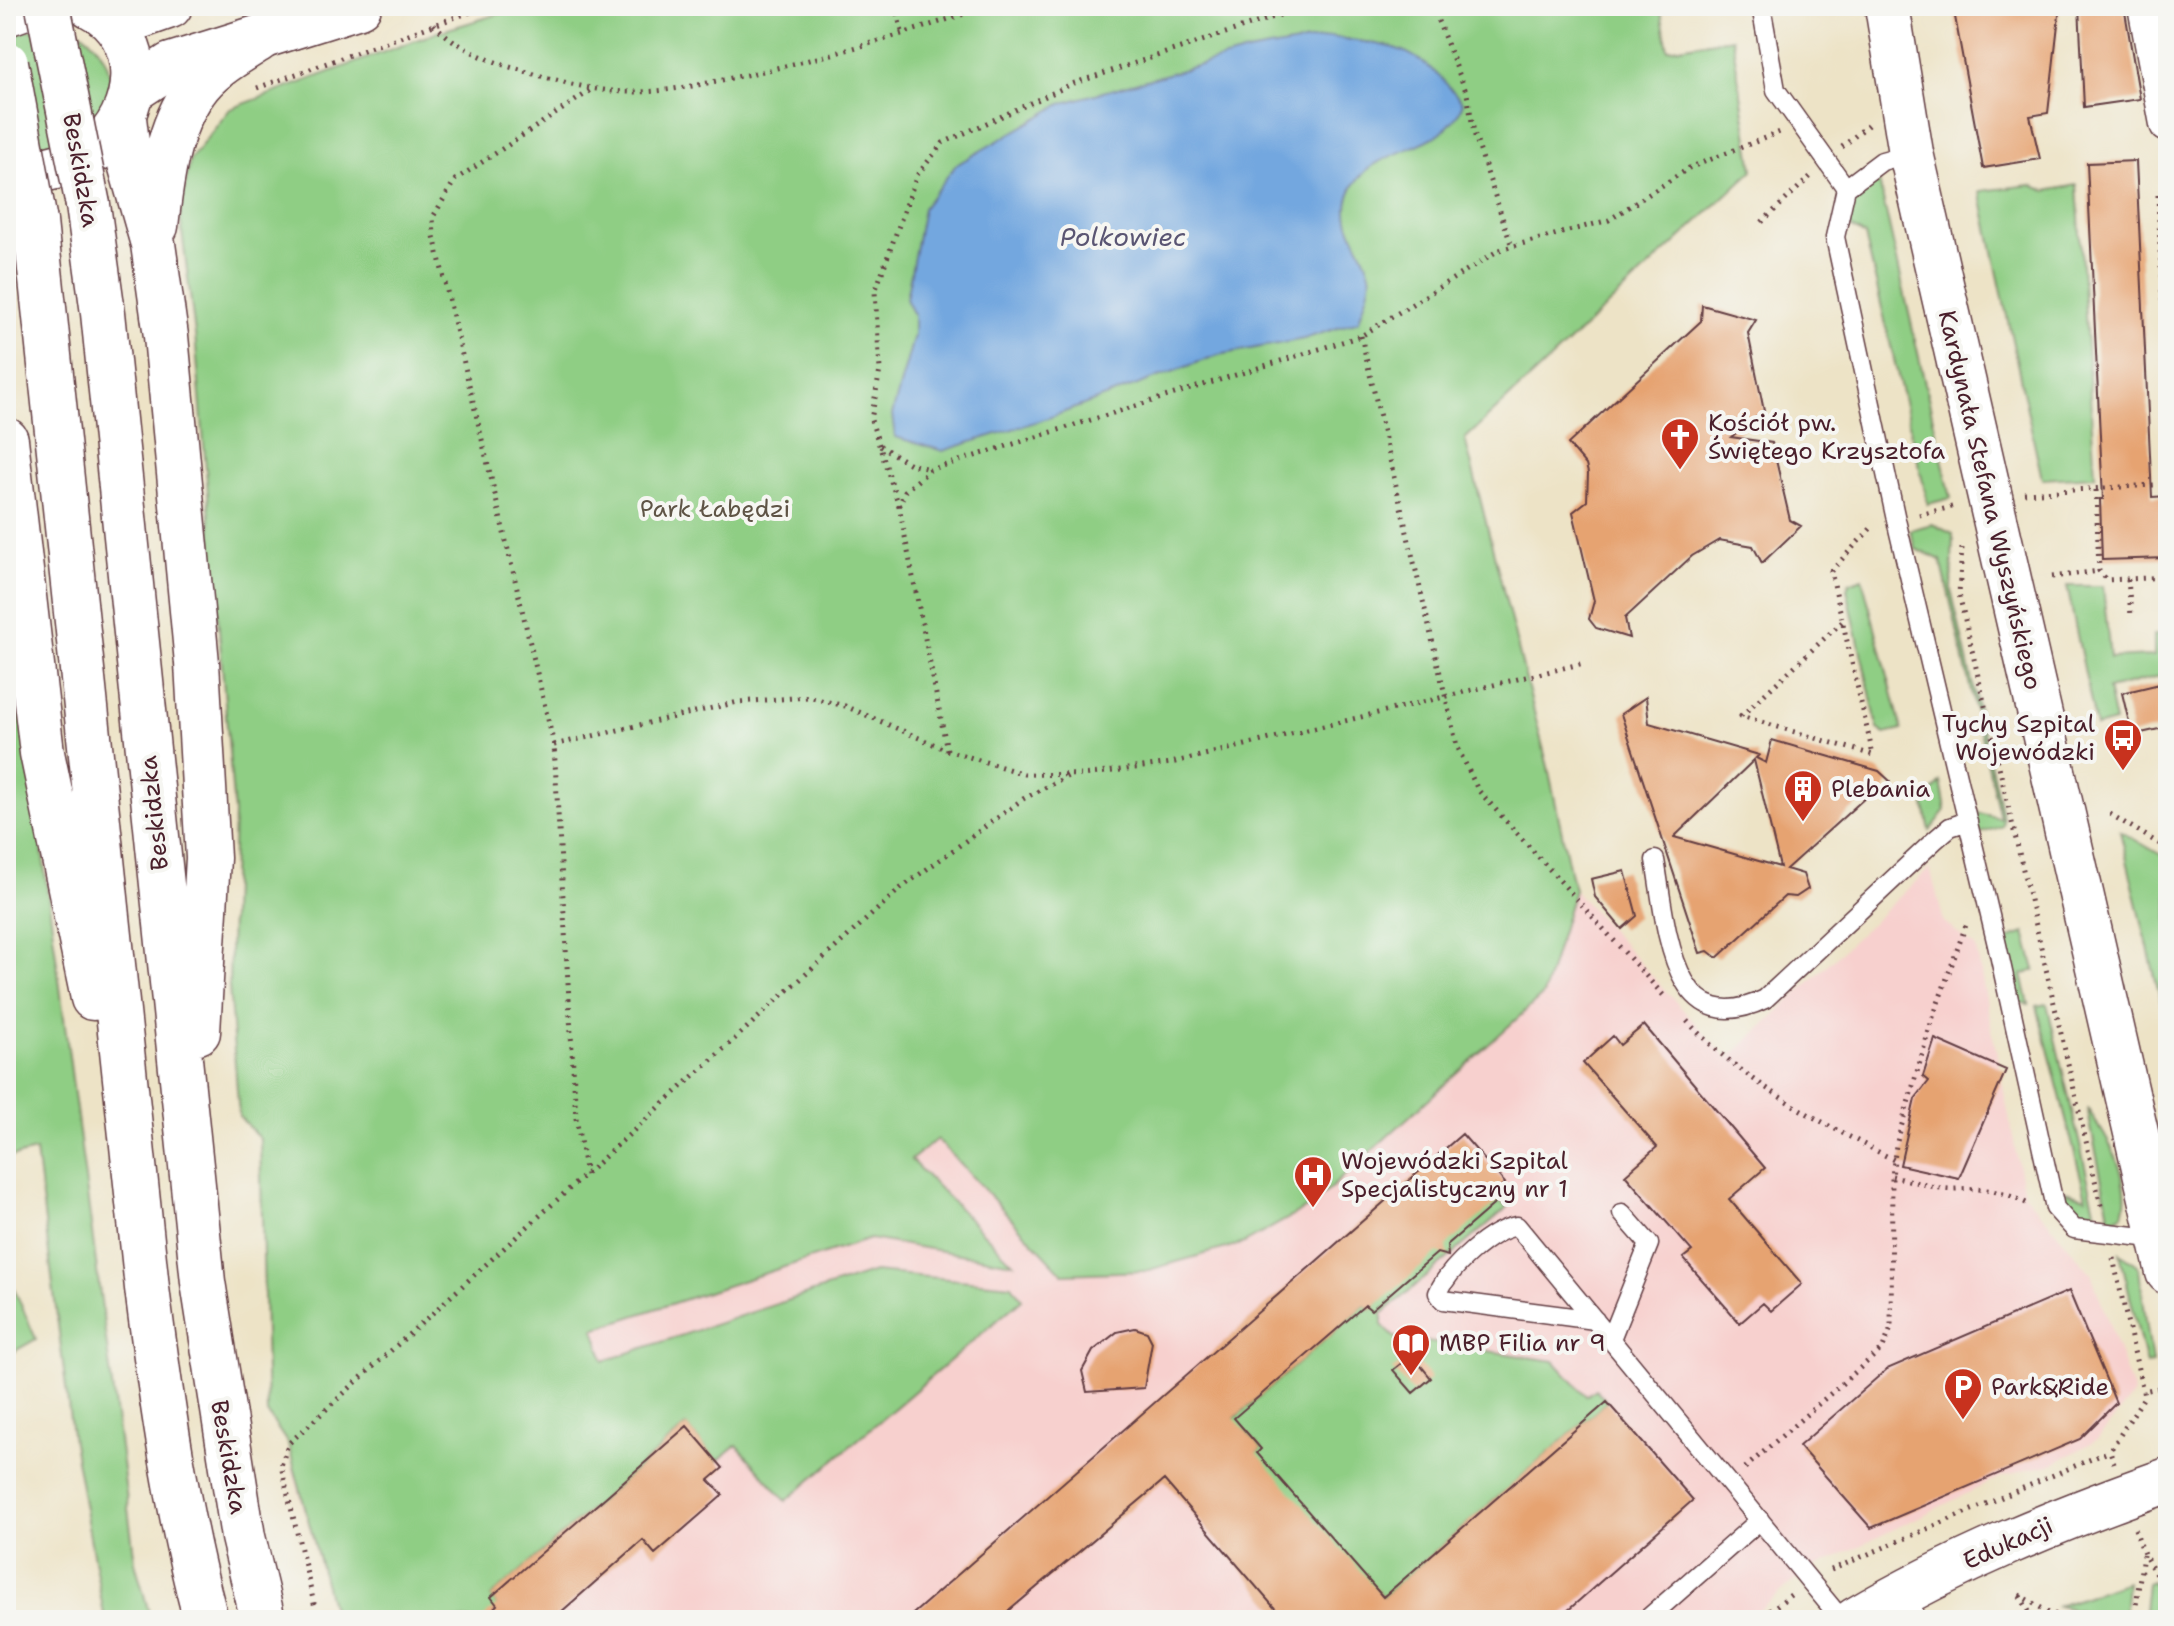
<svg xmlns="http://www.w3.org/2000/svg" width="2174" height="1626" font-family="'Shantell Sans',sans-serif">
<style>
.built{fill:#f7d0ce}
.green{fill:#8fce84;stroke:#6c7658;stroke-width:2}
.water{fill:#73a7df;stroke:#5e6385;stroke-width:2}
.building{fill:#e6a371;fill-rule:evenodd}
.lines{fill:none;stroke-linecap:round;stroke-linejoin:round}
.lane-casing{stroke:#623c42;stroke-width:21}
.street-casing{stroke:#623c42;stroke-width:39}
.secondary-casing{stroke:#623c42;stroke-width:47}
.primary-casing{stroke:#623c42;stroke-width:47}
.path{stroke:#623c42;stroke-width:5;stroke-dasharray:2 6;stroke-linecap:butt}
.lane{stroke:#fff;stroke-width:18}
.street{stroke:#fff;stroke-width:36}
.secondary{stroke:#fff;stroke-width:44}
.primary{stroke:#fff;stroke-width:44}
.primary-bridge-casing{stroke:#623c42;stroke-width:47;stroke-linecap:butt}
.primary-bridge{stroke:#fff;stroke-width:44}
.labels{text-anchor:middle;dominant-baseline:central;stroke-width:8;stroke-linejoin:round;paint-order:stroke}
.street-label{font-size:24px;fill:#4a1f2b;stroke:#f6f6f2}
.poi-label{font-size:24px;fill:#4a1f2b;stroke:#f6f6f2;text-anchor:start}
.park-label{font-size:24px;fill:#5f5446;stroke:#f6f6f2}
.water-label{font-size:26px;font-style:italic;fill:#5a5573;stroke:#f6f6f2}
</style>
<rect width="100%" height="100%" fill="#f6f6f2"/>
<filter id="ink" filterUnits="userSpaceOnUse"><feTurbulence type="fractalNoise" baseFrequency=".0125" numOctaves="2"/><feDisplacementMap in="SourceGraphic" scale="16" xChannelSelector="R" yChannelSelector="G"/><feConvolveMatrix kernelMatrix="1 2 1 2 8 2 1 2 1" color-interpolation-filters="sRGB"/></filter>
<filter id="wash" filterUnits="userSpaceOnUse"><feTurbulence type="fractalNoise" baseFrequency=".006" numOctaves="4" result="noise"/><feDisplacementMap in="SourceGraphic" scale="32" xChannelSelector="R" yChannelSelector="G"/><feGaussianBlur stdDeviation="1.8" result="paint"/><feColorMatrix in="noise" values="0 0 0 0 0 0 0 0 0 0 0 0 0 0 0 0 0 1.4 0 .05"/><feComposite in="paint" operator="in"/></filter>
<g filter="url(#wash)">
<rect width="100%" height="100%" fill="#ede3c6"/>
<path class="built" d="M1548,767L1574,890L1728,1059L1930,868L1944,922L1976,948L2024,1193L2091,1273L2134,1394L2098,1439L2055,1463L2003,1476L1804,1573L1747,1620H335L292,1467L609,1191Z"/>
<path class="green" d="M525,6H1660L1668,49L1732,38L1753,170L1465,439L1548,767L1574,890L1543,995L1312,1205L1244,1243L1145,1271L1063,1274L937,1139L911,1160L1013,1263L870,1239L594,1329L604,1361L874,1272L1012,1285L1022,1299L786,1501L737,1445L717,1461L686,1426L491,1597L497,1605V1620H335L288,1444L267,1413L260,1139L239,1116L229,986L234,813L195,334L180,215L190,160L230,109L438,32Z
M68,26C113,43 128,100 84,129C63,143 30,147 6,155V37L34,29Z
M1878,177L1951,498L1928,504L1865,236L1841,221L1842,212Z
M2031,185L2046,191L2077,185L2095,476L2042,479L1980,191Z
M1932,524L1953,534L1951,589L2003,819L2002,826L1976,835L1970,811L2000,818L1941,560L1916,549L1910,530Z
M6,573L135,1562L151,1620H105L73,1443L36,1151L6,1158Z
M1862,578L1902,730L1885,734L1878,729L1847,589L1849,583Z
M2067,586H2103L2110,658L2154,656V635L2168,631V674L2108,689L2115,722L2096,727Z
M1941,782L1946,810L1930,831L1924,802Z
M2120,831L2168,859V1031Z
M2025,933L2035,970L2022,975L2029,1004L2017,1002L2004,940Z
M2047,1004L2097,1218L2071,1206L2061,1190L2086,1197L2037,1006Z
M2087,1108C2106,1135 2134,1179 2123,1214L2110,1220Z
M1485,1192L1508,1207L1382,1314V1325L1394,1337L1554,1361L1586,1396L1596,1389L1607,1402L1383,1597L1246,1462L1261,1449L1244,1430L1229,1423L1365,1305L1371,1310Z
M2120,1253L2135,1263L2139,1269L2152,1363L2146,1365Z
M6,1270L36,1339L6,1356Z
M2152,1581L2168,1612V1620H2143L2147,1583Z
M2127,1582L2124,1620L2058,1606Z"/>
<path class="water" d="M1331,37C1403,48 1415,45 1463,103C1444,157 1373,142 1351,191C1337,223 1363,244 1370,273C1373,285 1362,308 1359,321L1304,339L1218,355L1051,417L943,451L895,437L892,415L914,335V315L906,299L923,208L956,165L1063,103L1247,52Z"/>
<g id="blocks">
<path class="building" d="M1953,6H2060L2048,113L2030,116L2040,159L1983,168Z
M2079,6H2124L2140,99L2084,107Z
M2136,161L2152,497L2168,496V558L2102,560L2100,499H2103L2087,163Z
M1702,305L1756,320L1748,333L1764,411L1731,437L1772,443L1790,520L1801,526L1762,563L1753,546L1719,540L1692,556L1625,618L1629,638L1596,628L1589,619L1594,601L1573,512L1587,501L1588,473L1586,465L1568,444L1701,321Z
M2168,682V727L2132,735L2122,693Z
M1646,697L1649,723L1759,755L1756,758L1766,763L1772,740L1879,771L1890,781L1882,794L1867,796L1786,869L1803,874L1808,889L1796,897L1785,896L1717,958L1708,951L1700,953L1621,714ZM1754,760L1780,867L1674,837Z
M1625,871L1637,916L1622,929L1595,897L1591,879Z
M1644,1025L1765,1168L1729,1199L1802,1284L1771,1311L1763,1303L1740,1323L1683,1258L1692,1251L1625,1175L1657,1147L1583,1063L1613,1036L1620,1045Z
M1935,1039L2006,1070L1959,1178L1900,1165L1915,1099L1929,1081L1923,1076Z
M1462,1134L1505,1183L1495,1191L1500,1199L1447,1245L1448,1256L1437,1253L1371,1310L1365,1305L1234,1418L1261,1449L1257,1453L1383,1597L1607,1402L1693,1500L1557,1620H1285L1164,1480L998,1620H906Z
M2069,1291L2116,1403L2080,1439L1871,1528L1799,1446L1887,1369Z
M1135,1328L1147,1332L1152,1342L1144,1388L1087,1392L1082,1371L1093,1351L1117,1332Z
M1412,1355L1431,1378L1413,1393L1393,1370Z
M687,1426L723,1468L709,1480L723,1495L655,1554L643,1540L552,1620H481L497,1605L491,1597Z"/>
</g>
</g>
<g filter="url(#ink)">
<use href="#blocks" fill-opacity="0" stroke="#623c42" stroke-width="2"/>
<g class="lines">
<defs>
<path id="lane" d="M1761,6L1776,90L1846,188
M1911,153L1882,161L1846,188L1835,237L1896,520L1997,945L2055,1208L2074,1229L2160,1239
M1655,860C1666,920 1670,1045 1765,999L1935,840L1950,827L1968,821
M1595,1320L1443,1300L1438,1293C1449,1268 1490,1230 1517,1226L1842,1620
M1611,1339L1649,1244L1622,1213
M1903,1592L1918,1620
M1646,1620L1760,1520"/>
<path id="street" d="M2146,6L2168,124"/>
<path id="secondary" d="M1887,6L1911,153L2168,1272
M6,14L28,6
M116,25L170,6
M133,90L171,65L359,6
M6,176C35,171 70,168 95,150C142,115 149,35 91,6
M1855,1620C1955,1561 2059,1519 2168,1480"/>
<path id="primary" d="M101,6L102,12
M124,118L129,160L153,244L166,336L197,663L208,858L198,1032
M88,205L103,313L203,1282L243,1537L263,1620
M35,222L147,1288C161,1400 177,1511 206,1620
M156,226C161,181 167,128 195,90C210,68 236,54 258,40
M6,440L42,753L93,998"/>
</defs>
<use href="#lane" class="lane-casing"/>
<use href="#street" class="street-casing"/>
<use href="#secondary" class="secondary-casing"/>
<use href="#primary" class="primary-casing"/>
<path class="path" d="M895,6L903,35
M1432,6L1467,94L1474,133L1511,244
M434,24C459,51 497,64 531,73C562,82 594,91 627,92C665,93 703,84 741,76C825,58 906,34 988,6
M257,88L487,6
M1842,147L1868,125
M2158,195L2168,445
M1762,222L1811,176
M1361,336L1457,746L1478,790L1664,996
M880,446L910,464L929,469
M2096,490L2099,571L2107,580L2168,577
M2024,493L2168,484
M899,506L871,420L880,370L875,292L917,175L943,143L1072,84L1307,6
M1919,515L1956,506
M1962,548L1959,594L2102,1210
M2052,577L2099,571
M2128,579L2131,616
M1842,622L1741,716L1873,755L1831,571L1874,525
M554,745L738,702L808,697L845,706L947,750L1024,774L1084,775L1171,763L1584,663
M947,750L899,506L905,491L930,470L1361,336L1499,250L1609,220L1689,168L1780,132
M2110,814L2168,849
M1687,1021C1745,1084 1819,1121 1894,1160
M586,1175L576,1118L554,745L434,236L433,217L455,180L593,89
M1892,1176C1911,1180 1936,1190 1956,1189C1983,1187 2005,1192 2030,1205
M2113,1258L2143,1391
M2114,1463L2110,1451L2144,1397L2143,1391L2168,1386
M1745,1468L1883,1348L1891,1328L1892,1176L1896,1145L1932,1020L1967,922
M2135,1529L2144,1554L2168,1596
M1831,1570L2110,1451
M2019,1595L2050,1613L2081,1620
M2020,1596L2034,1620
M318,1620L281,1466L288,1444L901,888L1023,799L1070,775
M1757,1620L1792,1594
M2134,1620L2143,1555"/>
<use href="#lane" class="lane"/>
<use href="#street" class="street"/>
<use href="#secondary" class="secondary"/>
<use href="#primary" class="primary"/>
<defs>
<path id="primary-bridge" d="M48,6L88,205
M6,63L35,222"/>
</defs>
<use href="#primary-bridge" class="primary-bridge-casing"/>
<use href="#primary-bridge" class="primary-bridge"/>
</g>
</g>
<defs>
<symbol id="church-pin" viewBox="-11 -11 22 30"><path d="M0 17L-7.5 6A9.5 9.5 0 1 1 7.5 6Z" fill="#c8321e" stroke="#f6f6f2"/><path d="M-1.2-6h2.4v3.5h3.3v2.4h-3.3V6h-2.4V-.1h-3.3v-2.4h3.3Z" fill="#fff"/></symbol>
<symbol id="bus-pin" viewBox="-11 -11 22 30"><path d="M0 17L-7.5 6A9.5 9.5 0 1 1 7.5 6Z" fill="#c8321e" stroke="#f6f6f2"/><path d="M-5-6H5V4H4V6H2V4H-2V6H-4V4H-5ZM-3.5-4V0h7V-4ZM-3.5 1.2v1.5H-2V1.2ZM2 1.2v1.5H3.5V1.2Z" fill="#fff"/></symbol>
<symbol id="building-pin" viewBox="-11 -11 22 30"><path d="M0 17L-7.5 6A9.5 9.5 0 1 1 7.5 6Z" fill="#c8321e" stroke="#f6f6f2"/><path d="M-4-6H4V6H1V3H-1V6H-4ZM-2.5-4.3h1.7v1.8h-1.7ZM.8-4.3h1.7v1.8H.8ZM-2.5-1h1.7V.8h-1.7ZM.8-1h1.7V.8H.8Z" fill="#fff"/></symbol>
<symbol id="hospital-pin" viewBox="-11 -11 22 30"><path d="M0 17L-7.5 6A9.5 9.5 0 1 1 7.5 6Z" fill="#c8321e" stroke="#f6f6f2"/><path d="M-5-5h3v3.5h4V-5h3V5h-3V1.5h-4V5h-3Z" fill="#fff"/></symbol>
<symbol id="library-pin" viewBox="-11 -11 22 30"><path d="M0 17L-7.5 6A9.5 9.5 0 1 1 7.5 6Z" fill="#c8321e" stroke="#f6f6f2"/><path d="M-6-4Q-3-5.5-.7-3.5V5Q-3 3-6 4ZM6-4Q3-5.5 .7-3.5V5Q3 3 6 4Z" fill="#fff"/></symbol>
<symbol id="parking-pin" viewBox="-11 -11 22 30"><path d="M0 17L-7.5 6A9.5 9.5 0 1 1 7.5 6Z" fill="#c8321e" stroke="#f6f6f2"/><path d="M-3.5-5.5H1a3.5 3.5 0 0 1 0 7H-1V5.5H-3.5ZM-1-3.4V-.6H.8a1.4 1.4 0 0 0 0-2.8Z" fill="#fff"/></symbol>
</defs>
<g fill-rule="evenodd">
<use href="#church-pin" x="1658" y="415" width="44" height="60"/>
<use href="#bus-pin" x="2101" y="716" width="44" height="60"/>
<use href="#building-pin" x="1781" y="767" width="44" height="60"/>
<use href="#hospital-pin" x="1291" y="1153" width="44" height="60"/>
<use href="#library-pin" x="1389" y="1321" width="44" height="60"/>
<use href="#parking-pin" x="1941" y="1365" width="44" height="60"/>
</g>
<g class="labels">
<g class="street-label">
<text transform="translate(81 170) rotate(80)">Beskidzka</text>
<text transform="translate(1990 500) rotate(77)">Kardynała Stefana Wyszyńskiego</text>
<text transform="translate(154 813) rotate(-96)">Beskidzka</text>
<text transform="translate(229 1457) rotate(80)">Beskidzka</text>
<text transform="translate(2008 1543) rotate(-24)">Edukacji</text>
</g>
<g class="poi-label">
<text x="1708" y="423">Kościół pw.<tspan x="1708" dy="28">Świętego Krzysztofa</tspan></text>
<text x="2095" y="724" text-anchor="end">Tychy Szpital<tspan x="2095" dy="28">Wojewódzki</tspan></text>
<text x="1831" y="789">Plebania</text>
<text x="1341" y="1161">Wojewódzki Szpital<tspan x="1341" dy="28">Specjalistyczny nr 1</tspan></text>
<text x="1439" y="1343">MBP Filia nr 9</text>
<text x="1991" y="1387">Park&amp;Ride</text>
</g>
<g class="park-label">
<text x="715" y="509">Park Łabędzi</text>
</g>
<g class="water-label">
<text x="1123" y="236">Polkowiec</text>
</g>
</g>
<rect width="2174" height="1626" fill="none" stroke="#f6f6f2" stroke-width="32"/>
</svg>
